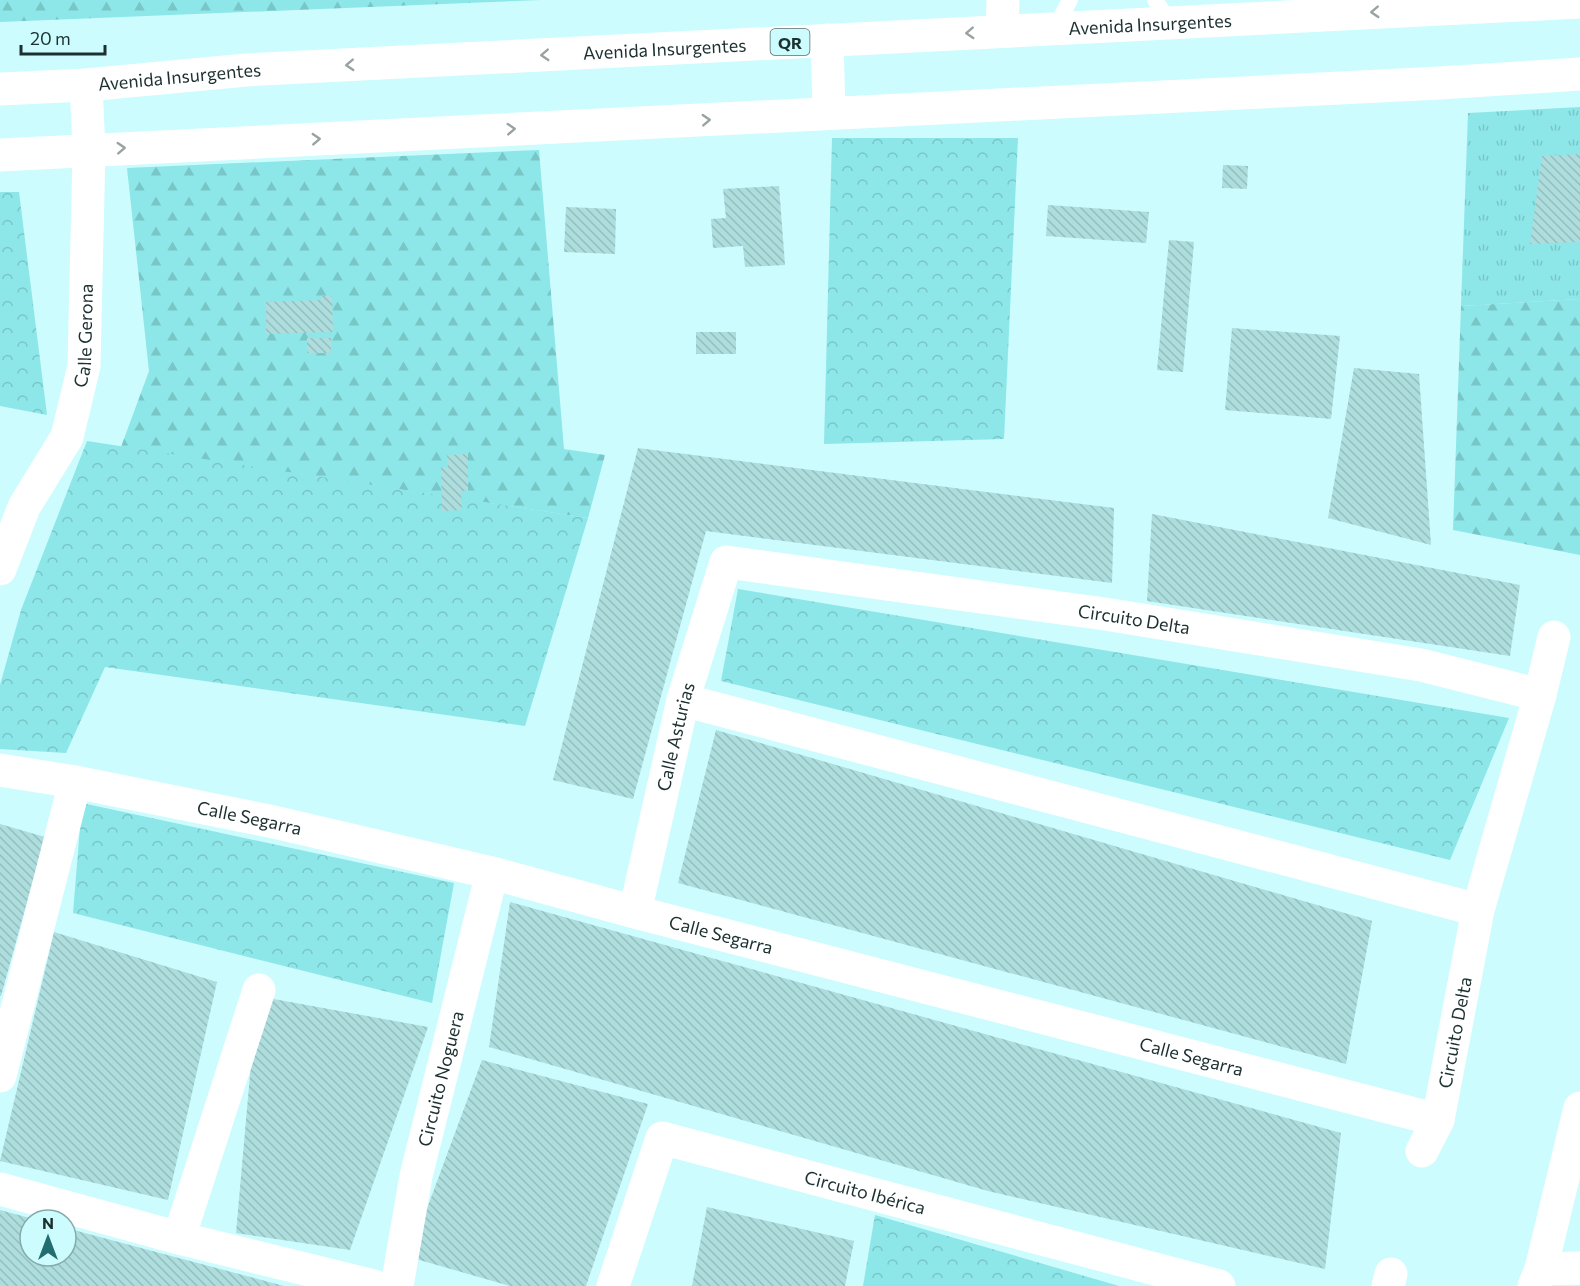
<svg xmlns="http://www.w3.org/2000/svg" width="1580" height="1286" font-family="Commissioner,sans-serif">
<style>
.grass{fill:url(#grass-tufts)}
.forest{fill:url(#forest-firs)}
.park{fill:url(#park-crowns)}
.building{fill:url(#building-back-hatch)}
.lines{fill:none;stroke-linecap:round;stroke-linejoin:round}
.service{stroke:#fff;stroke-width:16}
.minor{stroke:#fff;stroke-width:33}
.tertiary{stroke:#fff;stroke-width:33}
.primary{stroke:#fff;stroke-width:33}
.oneway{stroke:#99a2a2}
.labels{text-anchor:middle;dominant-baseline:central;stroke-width:6;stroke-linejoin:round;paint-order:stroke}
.shield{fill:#ccfcfd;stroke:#526d6e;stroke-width:1.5}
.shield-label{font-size:16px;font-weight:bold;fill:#1d3030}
.street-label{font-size:18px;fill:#1d3030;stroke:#ccfcfd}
</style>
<defs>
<pattern id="grass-tufts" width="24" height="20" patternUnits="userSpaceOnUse" patternTransform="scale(1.5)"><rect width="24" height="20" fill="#8de6e8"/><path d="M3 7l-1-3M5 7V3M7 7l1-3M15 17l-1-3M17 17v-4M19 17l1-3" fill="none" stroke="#79c6c7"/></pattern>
<pattern id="forest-firs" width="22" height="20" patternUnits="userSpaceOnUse" patternTransform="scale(1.5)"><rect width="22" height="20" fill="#8de6e8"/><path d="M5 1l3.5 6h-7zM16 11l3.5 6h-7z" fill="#79c6c7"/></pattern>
<pattern id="park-crowns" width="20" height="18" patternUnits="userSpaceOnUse" patternTransform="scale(1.5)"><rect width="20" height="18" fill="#8de6e8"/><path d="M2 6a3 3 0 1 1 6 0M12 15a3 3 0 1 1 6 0" fill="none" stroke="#79c6c7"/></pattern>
<pattern id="building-back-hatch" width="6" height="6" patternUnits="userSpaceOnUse" patternTransform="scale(1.5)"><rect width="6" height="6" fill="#aeddde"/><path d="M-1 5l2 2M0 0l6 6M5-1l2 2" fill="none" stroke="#95bebf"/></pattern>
</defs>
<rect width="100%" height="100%" fill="#ccfcfd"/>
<path class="grass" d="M1580,107V299L1461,306L1468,113Z"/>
<path class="forest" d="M0,0H541L0,22Z
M539,150L564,449L605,455L588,518L121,447L149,371L127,168Z
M1580,299V555L1453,530L1461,306Z"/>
<path class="park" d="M832,138H1018L1004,439L824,444Z
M0,192H19L47,415L0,406Z
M87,441L588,518L525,726L105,667L66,753L0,749V685L21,610Z
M738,589L1509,718L1450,860L721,681Z
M82,803L454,883L432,1003L73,913Z
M875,1215L1119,1286H863Z"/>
<path class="building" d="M1580,154V242L1530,244L1542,156Z
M1223,165L1248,166L1247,189L1222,188Z
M779,186L785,265L745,267L743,246L713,248L711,219L726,218L723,189Z
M1048,205L1149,212L1146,243L1046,236Z
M566,207L616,209L615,254L564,252Z
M1169,240L1194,242L1183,372L1157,370Z
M321,296H332L333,332L266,334V302L321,300Z
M1232,328L1340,336L1331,419L1225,410Z
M696,332H736V354H696Z
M307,338H331V353H307Z
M1354,368L1419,374L1431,545L1328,518Z
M638,448L1114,508L1112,583L706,531L633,799L553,780Z
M468,454V491H461L462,510L442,511L441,467H448L447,455Z
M1152,514L1520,585L1510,656L1147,601Z
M716,730L1372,921L1346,1064L678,883Z
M0,824L45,837L1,996H0Z
M510,902L1341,1133L1325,1269L988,1191L489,1047Z
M54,932L217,982L168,1200L0,1161Z
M257,996L428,1027L350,1250L236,1233Z
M482,1060L648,1104L586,1286H510L409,1257Z
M707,1207L854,1241L845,1286H692Z
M0,1210L30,1218V1256H66V1228L284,1286H0Z"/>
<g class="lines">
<path class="service" d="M1155,0L1170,22
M1055,28L1070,0"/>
<g class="minor">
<path d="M1002,31L1003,0"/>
<path d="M683,700L1478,910"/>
<path id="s1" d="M0,770L75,782L274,822L492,873L635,912L1438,1120"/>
<path id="s2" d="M635,912L683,700L726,562L1105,614L1421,665L1540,695"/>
<path d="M0,1076L75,782"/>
<path id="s3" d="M1422,1151L1438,1120L1478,910L1540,695L1554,637"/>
<path d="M0,1189L179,1238L374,1286"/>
<path d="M179,1238L259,990"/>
<path d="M1541,1269L1580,1268"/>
<path id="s4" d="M397,1286L416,1176L492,873"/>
<path id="s5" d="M613,1286L662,1138L1219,1286"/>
<path d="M1388,1286L1391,1274"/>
<path d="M1534,1286L1541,1269L1580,1108"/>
</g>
<path class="tertiary" id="s6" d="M0,569L24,507L67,437L84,366L89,150L86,85"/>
<g class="primary">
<path d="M827,40L829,113"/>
<path id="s7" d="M0,89L86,85L246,70L1580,2"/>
<path d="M0,155L1440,83L1580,74"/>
</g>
</g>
<defs><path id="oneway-chevron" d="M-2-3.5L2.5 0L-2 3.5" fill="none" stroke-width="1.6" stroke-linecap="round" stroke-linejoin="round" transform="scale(1.5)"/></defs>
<g class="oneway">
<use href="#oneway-chevron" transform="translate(1375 12) rotate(177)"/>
<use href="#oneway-chevron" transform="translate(970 33) rotate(177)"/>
<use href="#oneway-chevron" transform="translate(545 55) rotate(177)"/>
<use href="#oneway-chevron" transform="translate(350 65) rotate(177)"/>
<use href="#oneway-chevron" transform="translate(706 120) rotate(-3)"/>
<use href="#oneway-chevron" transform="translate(511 129) rotate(-3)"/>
<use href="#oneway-chevron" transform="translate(316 139) rotate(-3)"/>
<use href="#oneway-chevron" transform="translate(121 148) rotate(-3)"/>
</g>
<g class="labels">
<rect class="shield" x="770.5" y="29" width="39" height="26" rx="4.5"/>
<g class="shield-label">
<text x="790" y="42">QR</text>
</g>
<g class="street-label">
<text stroke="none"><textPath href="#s7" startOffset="1152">Avenida Insurgentes</textPath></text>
<text stroke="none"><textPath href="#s7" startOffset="666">Avenida Insurgentes</textPath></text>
<text stroke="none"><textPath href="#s7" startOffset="180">Avenida Insurgentes</textPath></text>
<text stroke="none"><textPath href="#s6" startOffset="252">Calle Gerona</textPath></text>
<text stroke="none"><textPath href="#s2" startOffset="774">Circuito Delta</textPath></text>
<text stroke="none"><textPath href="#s2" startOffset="180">Calle Asturias</textPath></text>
<text stroke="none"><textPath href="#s1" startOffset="254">Calle Segarra</textPath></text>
<text stroke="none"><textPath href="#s1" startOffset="740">Calle Segarra</textPath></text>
<text stroke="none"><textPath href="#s3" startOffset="124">Circuito Delta</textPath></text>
<text stroke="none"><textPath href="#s1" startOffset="1226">Calle Segarra</textPath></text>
<text stroke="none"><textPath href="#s4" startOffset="212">Circuito Noguera</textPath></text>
<text stroke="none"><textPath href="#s5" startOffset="366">Circuito Ibérica</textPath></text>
</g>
</g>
<g transform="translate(48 1238)"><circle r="28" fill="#ccfcfd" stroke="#86aaab" stroke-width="1.5"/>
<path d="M0-4.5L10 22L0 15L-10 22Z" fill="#216d6f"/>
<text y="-9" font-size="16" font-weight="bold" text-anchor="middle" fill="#1d3030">N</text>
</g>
<path d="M21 45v9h84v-9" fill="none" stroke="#1d3030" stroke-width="3"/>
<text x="30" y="45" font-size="18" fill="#1d3030" stroke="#ccfcfd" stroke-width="4.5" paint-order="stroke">20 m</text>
</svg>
